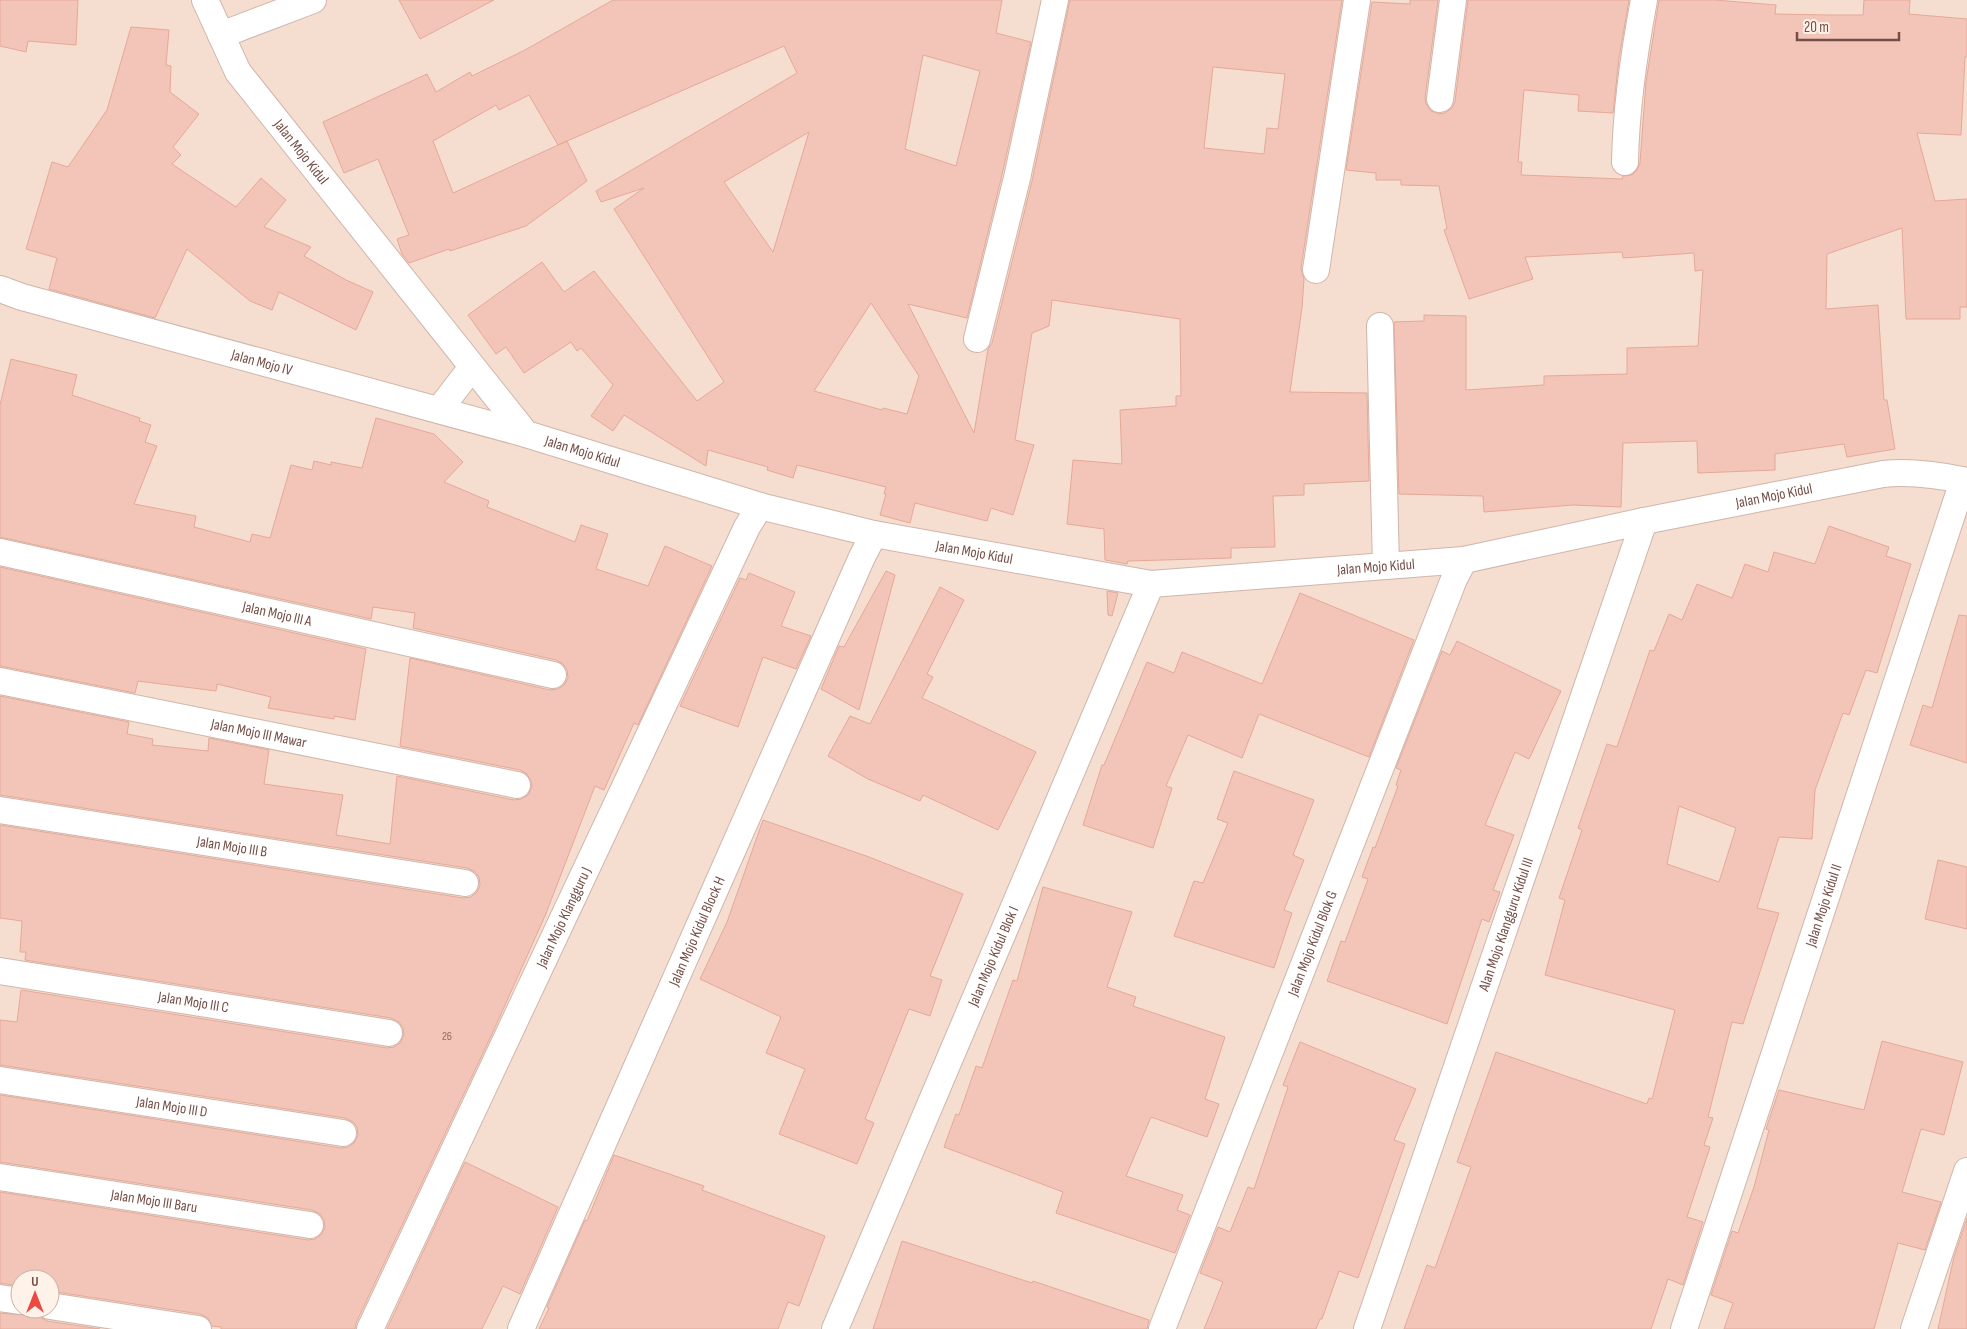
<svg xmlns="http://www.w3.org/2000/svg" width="1967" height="1329" font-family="'Sofia Sans Condensed',sans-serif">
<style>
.residential{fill:#f5ddd0;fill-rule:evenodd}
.building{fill:#f3c5b8;stroke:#e6a898;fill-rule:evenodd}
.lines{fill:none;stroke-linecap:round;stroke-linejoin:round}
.minor-casing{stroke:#d0b5ab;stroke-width:28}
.minor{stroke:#fff;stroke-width:26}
.labels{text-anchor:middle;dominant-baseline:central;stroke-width:5;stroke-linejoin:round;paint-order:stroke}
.number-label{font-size:12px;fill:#946c63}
.street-label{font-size:15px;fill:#754f47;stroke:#fff2e9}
</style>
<rect width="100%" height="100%" fill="#fdede2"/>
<path class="residential" d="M0,0H1967V1329H0ZM20,1279H50V1309H20Z"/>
<path class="building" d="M0,0H78L76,45L28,41L26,52L0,46Z
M399,0H494L420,39Z
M613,0H1002L996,33L1031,42L1002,175L967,318L908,304L974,433L988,349L992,343L1032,181L1070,0H1342L1301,268L1304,279L1302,308L1290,392L1367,393L1369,481L1304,484V495L1273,496L1275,547L1231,548V558L1128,561L1127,564L1105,560L1104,529L1067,524L1073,460L1122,464L1120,410L1176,406V396H1181L1180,319L1052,300L1049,326L1032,333L1015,440L1034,445L1013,515L991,508L987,521L915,503L910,523L880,515L886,494H884L886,487L797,465L793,478L767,470L768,467L708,450L706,466L624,415L613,431L591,416L613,385L581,348L577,351L571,342L524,373L506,347L496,354L468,315L542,262L564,292L594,271L697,401L724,382L614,209L644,188L601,202L596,191L797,73L784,46L558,145L529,95L499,110L496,105L433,141L453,193L567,141L587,181L526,226L450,251L449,249L409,263L402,254L397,239L409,235L378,159L344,173L323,122L427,74L436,92L470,72L472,76L525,50ZM923,55L980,71L956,166L905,149ZM1213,67L1285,74L1278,129L1267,128L1264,154L1204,148ZM809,132L773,252L724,182ZM871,303L919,376L907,414L883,408L882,410L814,391Z
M1410,0H1438L1425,98L1426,104L1431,111L1439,114L1445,113L1452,108L1455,101L1468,0H1629L1619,58L1613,113L1578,111L1579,95L1524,90L1518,162H1522L1521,175L1622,179L1623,176L1632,175L1637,170L1640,163L1646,82L1659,0H1715L1776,5L1775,14L1829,15H1863L1864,0H1910L1909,14L1967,19V57H1965L1961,135L1917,133L1935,201L1967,199V307H1960V319H1906L1902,228L1827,254L1826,309L1878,305L1884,400H1887L1895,449L1847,457L1844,444L1775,454V470L1698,473L1697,441L1623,443L1621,507L1573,505L1484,512L1483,496L1399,494L1394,322L1424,321V315L1466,316V390L1544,385V376L1627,374V348L1698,346L1703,270L1695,271L1694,253L1623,258L1622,252L1525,257L1533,279L1469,299L1444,230L1447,229L1439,186L1401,185V180H1376V173L1346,170L1372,2L1410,4Z
M131,27L169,30L166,65L171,66L170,92L199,114L173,147L181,155L172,164L236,207L261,178L286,200L264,227L311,247L304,256L346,280L373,292L356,330L279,292L272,310L250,301L187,249L155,318L49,289L57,258L26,249L52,162L68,167L107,110Z
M11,359L77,375L72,395L140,418L139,421L151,425L145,442L157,446L134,504L196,516L194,527L250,542L252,534L270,538L291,465L312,470L314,461L331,465V462L362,468L376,418L434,434L463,462L444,482L489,501L487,507L575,542L581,525L608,534L596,569L648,586L665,546L712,566L638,725L634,723L604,790L595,786L545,916L492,1034L356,1323L355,1329H221V1327L212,1326L208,1318L200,1314L50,1291V1279H20V1286L0,1283V1192L308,1240L315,1239L321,1235L325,1227L324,1220L320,1214L312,1210L0,1162V1095L341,1148L348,1147L354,1143L358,1135L357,1127L353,1122L345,1118L0,1065V1020L17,1022L21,990L387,1048L394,1047L400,1043L404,1035L403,1028L399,1022L391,1018L25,960L26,952H20L22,921L0,918V825L463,898L471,897L477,892L480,885L479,877L474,871L467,868L0,795V696L129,722L127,734L153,739L152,745L208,751L209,738L269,750L264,784L343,795L336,835L390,844L397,776L514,800L521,799L528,795L532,787L531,781L527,774L520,770L400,746L410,658L550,690L558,689L564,685L568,678L567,670L563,664L556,660L413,628L415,613L373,607L371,619L0,537V405Z
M1829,526L1889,547L1886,556L1911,564L1877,673L1866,670L1849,715L1843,713L1815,790L1812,839L1779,837L1757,908L1779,913L1743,1024L1732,1022L1708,1117L1713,1118L1704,1145L1710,1147L1687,1217L1703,1222L1683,1285L1668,1279L1651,1329H1404L1427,1265L1435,1268L1471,1167L1457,1162L1496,1052L1647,1104L1649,1098L1652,1099L1675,1010L1545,975L1565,900L1559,898L1582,830L1578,828L1607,744L1617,747L1650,650L1654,651L1669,614L1682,620L1697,584L1732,598L1745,564L1768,572L1774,552L1815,564ZM1679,806L1736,828L1719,882L1667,864Z
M0,567L366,649L355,720L334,716V719L268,708L271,697L217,684L216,691L138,681L135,693L0,666Z
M886,571L895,575L859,710L821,689L839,646L844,647Z
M749,573L795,592L781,626L811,636L796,669L763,657L738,727L680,706L740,578L746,580Z
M940,587L964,600L927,674L933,677L922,698L1036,752L998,830L923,795L920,801L868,779L828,756L850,716L870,724Z
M1107,591L1118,593L1112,616L1108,615Z
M1300,593L1414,640L1369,757L1259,714L1242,758L1188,735L1166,786L1172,788L1153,848L1083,825L1102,765H1104L1147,662L1174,673L1182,652L1262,684Z
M1959,615L1967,616V763L1910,745L1923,705L1932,708Z
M1457,641L1561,691L1529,759L1515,752L1485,825L1514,835L1493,890L1500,892L1489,922L1482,919L1447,1024L1327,981L1341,941L1345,942L1368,879L1362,877L1373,847L1375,848L1398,786L1396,785L1401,770L1396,768L1442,651L1450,655Z
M1234,771L1314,800L1293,855L1304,860L1284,910L1292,913L1274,968L1174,936L1194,881L1203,883L1228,823L1217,819Z
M763,820L869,857L963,894L930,976L942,980L930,1016L909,1009L865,1119L874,1123L857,1164L779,1134L805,1069L766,1053L781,1017L700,979L727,922Z
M1938,860L1967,867V929L1925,919Z
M1043,887L1132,912L1107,987L1136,997L1133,1006L1225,1037L1205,1099L1219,1104L1207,1137L1151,1117L1126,1176L1183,1195L1177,1210L1190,1215L1175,1253L1056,1213L1063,1192L944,1147L956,1114L959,1115L976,1066L982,1068L1013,980L1017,981Z
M1882,1041L1963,1062L1944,1135L1921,1129L1902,1192L1941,1202L1925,1250L1898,1243L1874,1329H1724L1733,1303L1711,1295L1732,1231L1738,1233L1754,1187L1769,1130L1766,1129L1779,1090L1864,1110Z
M1300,1042L1416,1089L1394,1140L1405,1144L1358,1278L1339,1271L1322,1319H1320L1316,1329H1204L1223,1282L1200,1273L1218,1227L1230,1232L1248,1187L1254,1189L1288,1087L1283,1085Z
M614,1155L704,1186L702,1190L825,1236L799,1306L788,1302L778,1329H539L549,1308L547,1307L585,1220L587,1221Z
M465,1162L558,1207L520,1294L503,1286L482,1329H387Z
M1967,1218V1329H1938L1954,1257Z
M902,1241L1032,1283L1033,1281L1149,1320L1147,1329H873Z
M32,1309H36L40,1317L47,1321L100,1329H0V1313L25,1315Z"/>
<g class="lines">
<defs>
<g id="minor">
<path id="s1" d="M205,0L238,72L526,434L760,506L874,534L1151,584L1464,560L1644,521L1883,474C1912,471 1939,475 1967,481"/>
<path d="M221,35L313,0"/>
<path d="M1440,99L1453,0"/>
<path d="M1625,162C1626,108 1634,53 1644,0"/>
<path d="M1316,270L1357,0"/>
<path id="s2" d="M0,289L22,297L526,434"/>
<path d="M1380,326L1386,566"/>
<path d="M977,339L1017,178L1055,0"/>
<path d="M439,410L472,367"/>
<path id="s3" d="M0,552L553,675"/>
<path id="s4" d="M0,681L517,785"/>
<path id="s5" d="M0,810L465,883"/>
<path id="s6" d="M0,971L389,1033"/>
<path id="s7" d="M0,1080L343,1133"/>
<path id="s8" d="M0,1177L310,1225"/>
<path d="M0,1298L20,1301"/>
<path d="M50,1306L198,1329"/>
<path id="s9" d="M370,1329L747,527L760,506"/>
<path id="s10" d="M521,1329L862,557L874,534"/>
<path id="s11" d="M835,1329L1151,584"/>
<path id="s12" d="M1162,1329L1454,579L1464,560"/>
<path id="s13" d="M1367,1329L1644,521"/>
<path id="s14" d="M1684,1329L1963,481"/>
<path d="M1914,1329L1967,1171"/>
</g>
</defs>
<use href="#minor" class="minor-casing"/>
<use href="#minor" class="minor"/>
</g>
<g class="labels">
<g class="number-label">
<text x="447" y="1036">26</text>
</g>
<g class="street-label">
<text stroke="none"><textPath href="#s1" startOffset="181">Jalan Mojo Kidul</textPath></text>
<text stroke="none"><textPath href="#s2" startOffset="272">Jalan Mojo IV</textPath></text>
<text stroke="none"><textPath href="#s1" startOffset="601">Jalan Mojo Kidul</textPath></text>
<text stroke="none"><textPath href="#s1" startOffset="1816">Jalan Mojo Kidul</textPath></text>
<text stroke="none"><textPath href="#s1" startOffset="1006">Jalan Mojo Kidul</textPath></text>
<text stroke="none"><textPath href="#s1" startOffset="1411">Jalan Mojo Kidul</textPath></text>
<text stroke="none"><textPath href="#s3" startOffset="284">Jalan Mojo III A</textPath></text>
<text stroke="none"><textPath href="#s4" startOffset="264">Jalan Mojo III Mawar</textPath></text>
<text stroke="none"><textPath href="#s5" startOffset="235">Jalan Mojo III B</textPath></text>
<text stroke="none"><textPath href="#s14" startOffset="446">Jalan Mojo Kidul II</textPath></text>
<text stroke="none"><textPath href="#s9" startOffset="455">Jalan Mojo Klangguru J</textPath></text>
<text stroke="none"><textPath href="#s13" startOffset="428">Alan Mojo Klangguru Kidul III</textPath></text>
<text stroke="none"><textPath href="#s10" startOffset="435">Jalan Mojo Kidul Block H</textPath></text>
<text stroke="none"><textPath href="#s12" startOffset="414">Jalan Mojo Kidul Blok G</textPath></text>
<text stroke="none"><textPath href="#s11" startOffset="405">Jalan Mojo Kidul Blok I</textPath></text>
<text stroke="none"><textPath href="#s6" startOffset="196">Jalan Mojo III C</textPath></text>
<text stroke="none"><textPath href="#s7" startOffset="174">Jalan Mojo III D</textPath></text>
<text stroke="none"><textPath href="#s8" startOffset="156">Jalan Mojo III Baru</textPath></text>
</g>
</g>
<g transform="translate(35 1294)"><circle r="24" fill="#fff2e9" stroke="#c8b1a8"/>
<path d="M0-4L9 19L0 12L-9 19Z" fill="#eb4942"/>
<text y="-8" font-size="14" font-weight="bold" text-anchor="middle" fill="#754f47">U</text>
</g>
<path d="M1797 32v8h102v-8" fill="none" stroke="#754f47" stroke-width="2.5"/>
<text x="1804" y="32" font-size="15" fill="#754f47" stroke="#fff2e9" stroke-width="4" paint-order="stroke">20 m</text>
</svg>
